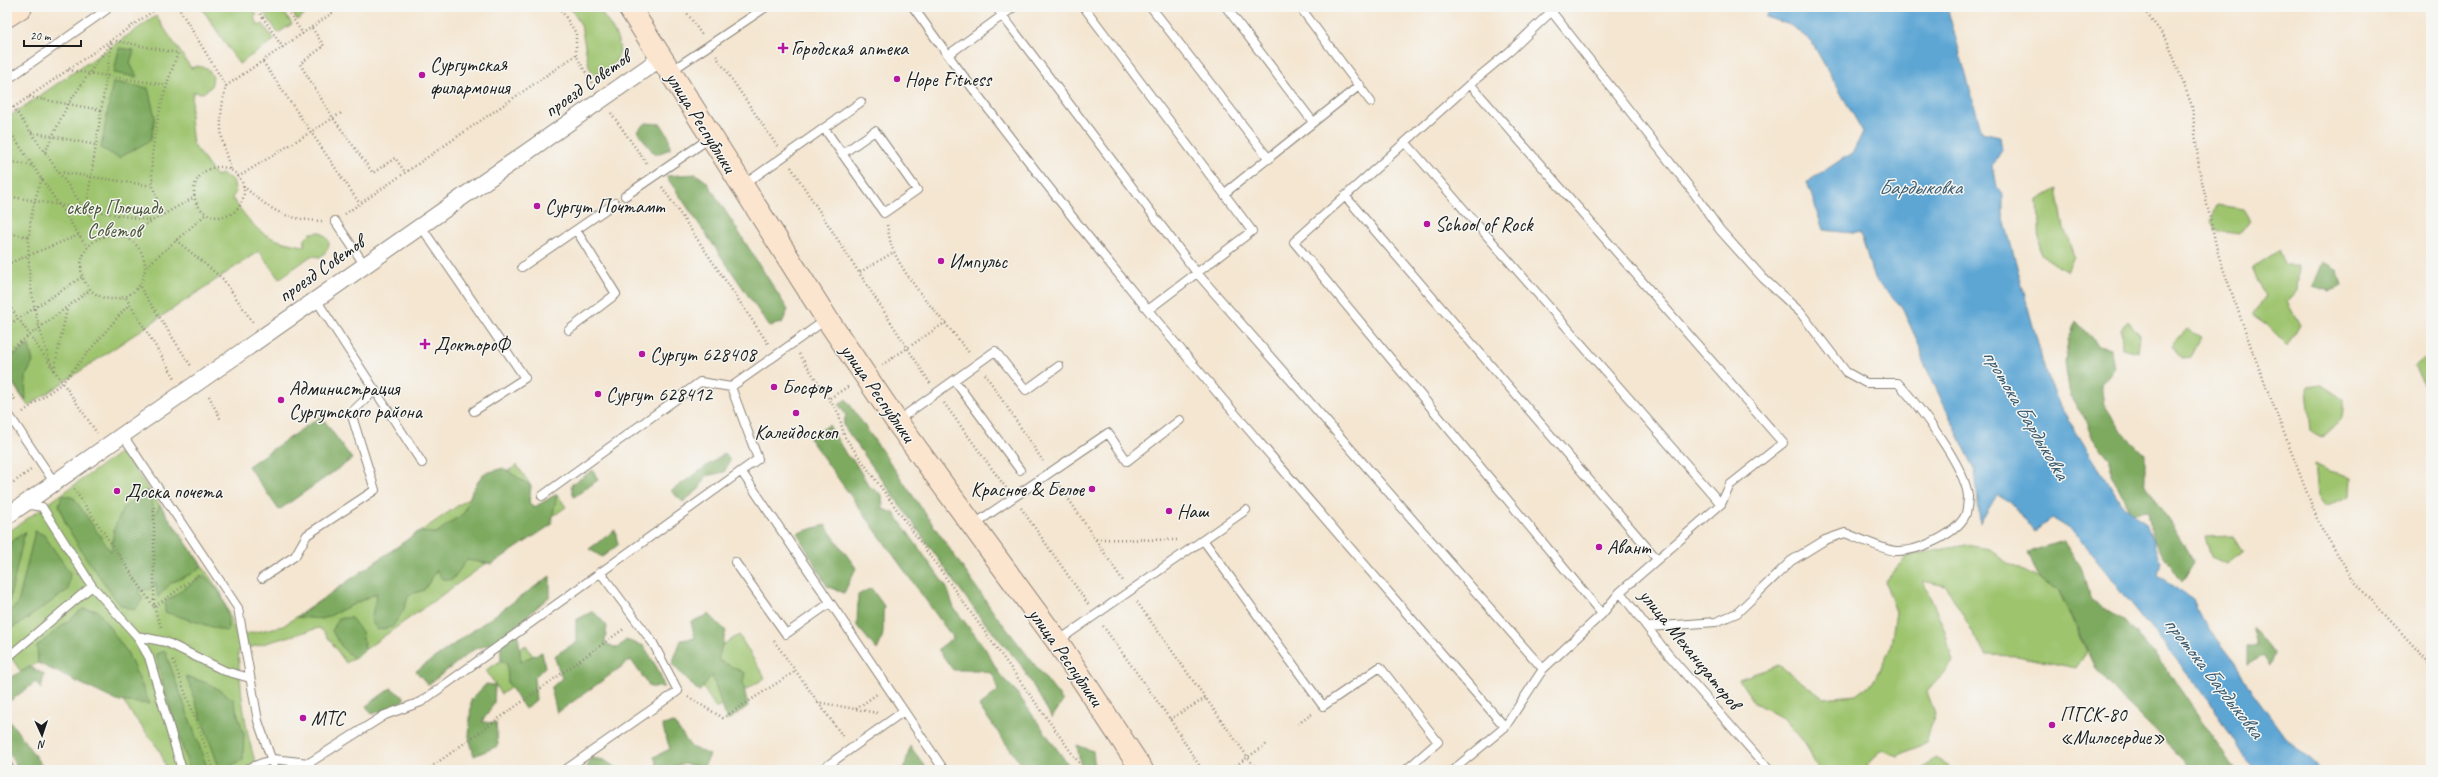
<svg xmlns="http://www.w3.org/2000/svg" width="2438" height="777" font-family="Caveat,sans-serif">
<style>
.green{fill:#9ec46e;stroke:#5d7045}
.forest{fill:#7eaa61;stroke:#4d633e}
.water{fill:#5da6d4;stroke:#3c6178}
.lines{fill:none;stroke-linecap:round;stroke-linejoin:round}
.lane-casing{stroke:#888176;stroke-width:10}
.street-casing{stroke:#888176;stroke-width:18}
.secondary-casing{stroke:#888176;stroke-width:24}
.path{stroke:#888176;stroke-width:2.5;stroke-dasharray:1 3;stroke-linecap:butt}
.lane{stroke:#fff;stroke-width:8}
.street{stroke:#fff;stroke-width:16}
.secondary{stroke:#fce5cf;stroke-width:22}
.poi-dot{fill:#b5179e;stroke:#f6f6f2;stroke-width:1.5}
.labels{text-anchor:middle;dominant-baseline:central;stroke-width:3;stroke-linejoin:round;paint-order:stroke}
.poi-label{font-size:20px;fill:#1c1c1c;stroke:#f6f6f2;text-anchor:start}
.street-label{font-size:20px;fill:#1c1c1c;stroke:#f6f6f2}
.park-label{font-size:20px;fill:#4a5739;stroke:#f6f6f2}
.water-label{font-size:21px;font-style:italic;fill:#395a6f;stroke:#f6f6f2}
</style>
<rect width="100%" height="100%" fill="#f6f6f2"/>
<filter id="ink" filterUnits="userSpaceOnUse"><feTurbulence type="fractalNoise" baseFrequency=".025" numOctaves="2"/><feDisplacementMap in="SourceGraphic" scale="8" xChannelSelector="R" yChannelSelector="G"/><feConvolveMatrix kernelMatrix="1 2 1 2 8 2 1 2 1" color-interpolation-filters="sRGB"/></filter>
<filter id="wash" filterUnits="userSpaceOnUse"><feTurbulence type="fractalNoise" baseFrequency=".012" numOctaves="4" result="noise"/><feDisplacementMap in="SourceGraphic" scale="16" xChannelSelector="R" yChannelSelector="G"/><feGaussianBlur stdDeviation="0.9" result="paint"/><feColorMatrix in="noise" values="0 0 0 0 0 0 0 0 0 0 0 0 0 0 0 0 0 1.4 0 .05"/><feComposite in="paint" operator="in"/></filter>
<g filter="url(#wash)">
<rect width="100%" height="100%" fill="#f4e6d1"/>
<path class="green" d="M201,7H251L257,15L254,17L259,26L263,24L274,40L239,64Z
M260,7H281L292,24L278,33Z
M289,7H316L297,20Z
M570,7H597C606,20 628,44 616,61C612,67 601,72 596,77L589,67L581,25Z
M156,16L191,68L197,66L207,68L213,77L211,87L203,93L193,92L190,120L193,144L216,176L222,174L233,180L236,192L232,198C257,231 261,239 304,246L305,239L311,233L320,232C332,240 332,248 320,257L311,256L279,279L259,251L28,406L7,375V118Z
M2057,189L2064,228L2074,256L2067,272L2040,254L2038,200Z
M2217,205L2243,209L2250,220L2239,234L2216,231L2211,221Z
M2278,251L2285,265H2299L2297,291L2287,302L2300,325L2288,346L2266,324L2253,315L2265,298L2252,268Z
M2128,321L2140,335L2138,352L2122,348L2121,329Z
M2187,329L2202,337L2191,357L2181,358L2171,346Z
M2423,358L2431,365V396L2414,366Z
M2322,385L2344,400L2342,418L2321,438L2311,432L2307,387Z
M122,451L221,593L237,636L283,626L517,465L531,486L529,502L533,508L557,494L566,507L346,663L324,632L319,628L238,651C241,692 244,731 258,770H167L160,751L117,694L49,657L21,672L7,651V533Z
M2315,464L2329,471L2351,477L2350,496L2325,506L2318,496Z
M2233,536L2243,552L2227,564L2211,557L2205,537Z
M1966,545L1990,549L2005,561L2058,589L2087,652L2076,668L2017,656L1986,655L1946,586L1923,581L1944,628L1953,662L1927,692L1935,713L1926,743L1897,756L1883,750L1867,765L1872,770H1818L1805,743L1784,719L1753,702L1739,679L1779,665L1823,698L1856,695L1873,682L1890,649L1896,612L1885,582L1907,556Z
M739,635L765,678L716,708L689,665Z
M526,645L541,669L501,694L486,670Z
M1935,758L1949,766L1947,770H1921Z"/>
<path class="forest" d="M119,48L134,50L130,63L137,77L114,73Z
M113,82L148,88L155,117L151,140L119,158L101,148Z
M646,123L661,124L669,137L670,149L655,155L637,131Z
M696,174L707,182L788,310L782,323L769,326L666,176Z
M2323,262L2338,271L2342,286L2330,291L2313,286Z
M2076,321L2098,346L2111,349L2114,369L2101,384L2104,405L2120,430L2145,454V482L2194,562L2182,582L2153,540L2148,511L2131,513L2111,474V460L2093,439L2084,417L2070,396L2065,362L2068,340Z
M29,345L33,362L25,378L26,401L8,377L7,360Z
M846,399L992,610L1063,701L1052,718L1021,665L979,616L843,425L846,415L839,405Z
M321,416L352,459L279,510L248,466Z
M829,425L847,456L854,461L869,486L882,495L883,509L894,513L947,588L954,608L985,648L1000,675L1014,689L1072,770H1025L979,706L998,691L993,674L980,670H953L938,649L953,638L809,438Z
M725,453L730,461L724,472L706,476L699,489L683,502L671,491Z
M503,468L531,486L529,502L533,508L557,494L551,525L492,564L467,560L452,580L442,579L437,570L424,590L409,595L403,611L392,627L377,630L371,620L377,593L323,619L297,617L418,532L436,533L464,513L472,491L483,474Z
M593,470L598,480L574,497L571,485Z
M149,490L154,516L160,505L202,566L191,574L171,583L158,597L155,583L151,589L138,591L143,599L134,610L120,605L84,555L66,525L59,505L62,495L74,498L111,552L114,529L123,508Z
M825,525L856,568L844,593L827,586L797,533Z
M615,530L618,545L602,557L589,549Z
M35,531L44,535L70,573L68,590L21,623L7,630V613L18,604Z
M25,532L7,610V545Z
M2064,541L2081,567L2091,601L2123,619L2162,663L2236,770H2194L2126,703L2097,670L2058,589L2039,579L2028,552Z
M204,575C224,596 228,604 228,632L165,612V602Z
M550,576V596L517,625L521,661L542,652L545,667L534,678L536,700L525,709L508,683L507,664L501,660L500,641L473,650L428,685L416,671Z
M871,588L884,606C881,626 887,631 877,650L857,626L858,595Z
M83,609L97,610L127,652L150,704L117,701L38,663L37,646Z
M593,611L607,626L605,643L617,648L626,640L644,646L659,671L664,687H650L631,660L557,713L551,688L562,678L554,656L576,642V620Z
M709,614L726,631L718,660L745,673L743,683L748,706L727,721L712,675L699,692L672,664L681,640L695,638L691,622Z
M339,618H351L362,632L365,649L355,659L343,649L332,631Z
M2252,627L2274,653L2269,666L2262,656L2247,665V647L2257,645Z
M165,651L208,770L189,768L163,685L156,654Z
M30,667L44,674L41,689L36,682L7,703V679Z
M186,676L210,684L233,699L244,734L243,760L220,770Z
M486,684L495,685L494,703L482,722L496,723L498,746L474,756L469,737L471,700Z
M391,688L405,698L396,707L372,714L366,706Z
M10,721L45,770H19C7,753 3,741 10,721Z
M674,723L691,747L710,755L703,768L686,764L659,769L654,757L670,749L662,725Z
M1077,745L1093,751L1095,769L1097,770H1087L1080,763Z
M910,746L928,770H904Z
M591,758L604,760L620,770H586Z"/>
<path class="water" d="M1772,7H1947L1982,132L2000,136L2002,150L1993,165L1997,187L2003,195V215L2046,374L2060,406L2120,502L2146,523L2160,561L2157,575L2193,599L2201,618L2235,662L2251,691L2285,737L2320,770H2256L2243,756L2209,700L2073,531L2052,518L2034,532L2011,503L1997,495L1980,523L1975,470L1922,359L1921,349L1901,306L1874,279L1861,234L1823,230L1807,182L1853,152L1863,132L1811,41L1790,25L1765,17Z"/>
</g>
<g filter="url(#ink)">
<g class="lines">
<defs>
<path id="lane" d="M913,7C1094,260 1303,492 1505,727
M996,7L1197,273L1543,669
M1084,7L1252,231L1148,310
M1151,7L1269,159
M1226,7L1313,122
M1300,7L1371,102
M1548,7L1694,193L1720,230L1763,278L1800,312L1846,372L1866,383H1898C1918,405 1965,466 1968,496C1968,500 1967,512 1965,516C1955,535 1917,552 1896,551C1886,551 1856,537 1845,533L1825,540L1791,561L1737,613L1716,622L1649,627
M1556,7L1510,51L1470,84L1294,242L1602,614
M948,55L1014,7
M671,71L766,7
M7,80L106,10L104,7
M824,128L884,213L917,190L875,131L842,154
M1406,143L1721,504
M742,186L861,102
M1225,193L1360,85
M625,196L710,138
M1346,197L1657,559
M335,221L364,264
M420,225L525,378L474,411
M522,267L615,203
M315,298L422,463
M569,330L616,294L576,230
M955,381L1020,470
M7,412L54,482
M897,421L995,351L1026,390L1059,366
M122,434L238,608L258,721L275,770
M741,471L944,770
M542,496L700,382L731,387
M24,504L42,507L92,586L137,636L149,657L182,770
M973,525L1108,433L1127,461L1180,420
M1204,541L1323,706L1380,667L1438,742L1406,770
M735,562L786,634L830,603
M262,578L295,556L307,535L375,490L351,413L375,390
M1620,592L1667,653L1769,770
M137,636L166,642L225,671L250,678
M1058,641L1246,510
M7,658L92,586
M7,764L10,770
M244,770L273,759L309,763L385,715L421,702L758,459L731,387L827,319
M565,770L678,691L653,643L600,572
M821,770L904,711
M1453,770L1505,727L1543,669L1602,614L1620,592L1721,504L1730,485L1783,443L1470,84"/>
<path id="street" d="M7,516L661,58"/>
<path id="secondary" d="M629,7L827,319L897,422L1057,641L1142,770
M7,16L21,7"/>
</defs>
<use href="#lane" class="lane-casing"/>
<use href="#street" class="street-casing"/>
<use href="#secondary" class="secondary-casing"/>
<path class="path" d="M178,7L226,86C218,122 219,135 231,170
M256,7L283,48
M285,7L303,34
M559,7L576,33V55L593,85
M683,7L702,35
M2142,7L2167,40L2192,106L2199,168L2218,254L2251,347L2319,524L2354,581L2431,665
M312,28L324,46L300,64L333,118L373,173L395,158L405,172
M112,40L178,53C164,89 147,147 153,186C155,196 160,206 163,215
M716,56L777,146
M263,62L360,204
M68,70L166,85
M226,86L341,7
M29,97L101,110
M13,107L103,235
M7,112L159,7
M611,113L647,164
M7,127L87,247
M31,132L96,145
M45,152L68,104L111,42
M7,156L11,134
M7,161L34,166
M194 192a25 25 0 1 1 50 0a25 25 0 1 1-50 0Z
M791,167L930,383
M59,172L153,186
M238,177L343,112
M42,179C17,240 30,311 54,371
M243,186C273,211 282,219 322,221
M662,187L769,345
M7,196L153,221
M86,210L112,40
M345,214L576,55
M887,225C889,234 890,244 894,252C911,288 946,322 970,354
M7,233L30,237
M81 267a32 32 0 1 1 64 0a32 32 0 1 1-64 0Z
M125,236L193,198
M176,240L223,279L254,324
M7,264L79,235
M147,266L205,215
M860,272L894,252
M140,287L191,366
M126,298L175,378
M7,302L51,366
M7,326L82,277
M7,352L90,290
M799,354L839,414L844,436L1084,770
M882,365L946,322
M54,370L97,433
M54,370L67,309
M985,374L1043,461
M7,389L16,401
M209,396L221,420
M830,398L849,386
M944,403L1006,488
M23,412L62,383L129,304
M1058,483L1123,581
M7,487L31,470
M74,489L154,607L200,574
M154,507V607L161,627
M1021,508L1088,604
M1096,539L1179,540
M1137,602L1257,770
M1103,626L1170,719L1202,770
M774,641L844,738
M173,660L214,770
M688,697L723,718L794,672
M817,702L877,713
M856,709L877,694
M1170,719L1206,698
M1298,724L1312,714
M427,770L625,628
M1229,770L1267,744
M2430,770L2431,768"/>
<use href="#lane" class="lane"/>
<use href="#street" class="street"/>
<use href="#secondary" class="secondary"/>
</g>
</g>
<g class="poi-dot">
<path d="M781 42h4v4h4v4h-4v4h-4v-4h-4v-4h4z"/>
<circle cx="422" cy="75" r="4"/>
<circle cx="897" cy="79" r="4"/>
<circle cx="537" cy="206" r="4"/>
<circle cx="1427" cy="224" r="4"/>
<circle cx="941" cy="261" r="4"/>
<path d="M423 338h4v4h4v4h-4v4h-4v-4h-4v-4h4z"/>
<circle cx="642" cy="354" r="4"/>
<circle cx="774" cy="387" r="4"/>
<circle cx="598" cy="394" r="4"/>
<circle cx="281" cy="400" r="4"/>
<circle cx="796" cy="413" r="4"/>
<circle cx="1092" cy="489" r="4"/>
<circle cx="117" cy="491" r="4"/>
<circle cx="1169" cy="511" r="4"/>
<circle cx="1599" cy="547" r="4"/>
<circle cx="303" cy="718" r="4"/>
<circle cx="2052" cy="725" r="4"/>
</g>
<g class="labels">
<g class="poi-label">
<text x="791" y="48">Городская аптека</text>
<text x="430" y="64">Сургутская<tspan x="430" dy="23">филармония</tspan></text>
<text x="905" y="79">Hope Fitness</text>
<text x="545" y="206">Сургут Почтамт</text>
<text x="1435" y="224">School of Rock</text>
<text x="949" y="261">Импульс</text>
<text x="434" y="344">ДоктороФ</text>
<text x="650" y="354">Сургут 628408</text>
<text x="782" y="387">Босфор</text>
<text x="289" y="388">Администрация<tspan x="289" dy="23">Сургутского района</tspan></text>
<text x="606" y="394">Сургут 628412</text>
<text x="796" y="432" text-anchor="middle">Калейдоскоп</text>
<text x="1084" y="489" text-anchor="end">Красное &amp; Белое</text>
<text x="125" y="491">Доска почета</text>
<text x="1177" y="511">Наш</text>
<text x="1607" y="547">Авант</text>
<text x="2060" y="714">ПГСК-80<tspan x="2060" dy="23">«Милосердие»</tspan></text>
<text x="311" y="718">МТС</text>
</g>
<g class="street-label">
<text transform="translate(587 84) rotate(-35)">проезд Советов</text>
<text transform="translate(701 122) rotate(58)">улица Республики</text>
<text transform="translate(321 269) rotate(-35)">проезд Советов</text>
<text transform="translate(878 393) rotate(55)">улица Республики</text>
<text transform="translate(1690 649) rotate(51)">улица Механизаторов</text>
<text transform="translate(1066 657) rotate(55)">улица Республики</text>
</g>
<g class="park-label">
<text x="114" y="207">сквер Площадь<tspan x="114" dy="23">Советов</tspan></text>
</g>
<g class="water-label">
<text x="1920" y="187">Бардыковка</text>
<text transform="translate(2026 414) rotate(59)">протока Бардыковка</text>
<text transform="translate(2214 677) rotate(52)">протока Бардыковка</text>
</g>
</g>
<rect width="2438" height="777" fill="none" stroke="#f6f6f2" stroke-width="24"/>
<g transform="translate(42 735) rotate(177)" stroke="#f6f6f2" stroke-width="3" paint-order="stroke">
<path d="M0-3L7 15L0 10L-7 15Z" fill="#1c1c1c"/>
<text y="-6" font-size="11" font-weight="bold" text-anchor="middle" fill="#1c1c1c">N</text>
</g>
<path d="M24 40v6h57v-6" fill="none" stroke="#1c1c1c" stroke-width="2"/>
<text x="30" y="40" font-size="12" fill="#1c1c1c" stroke="#f6f6f2" stroke-width="3" paint-order="stroke">20 m</text>
</svg>
